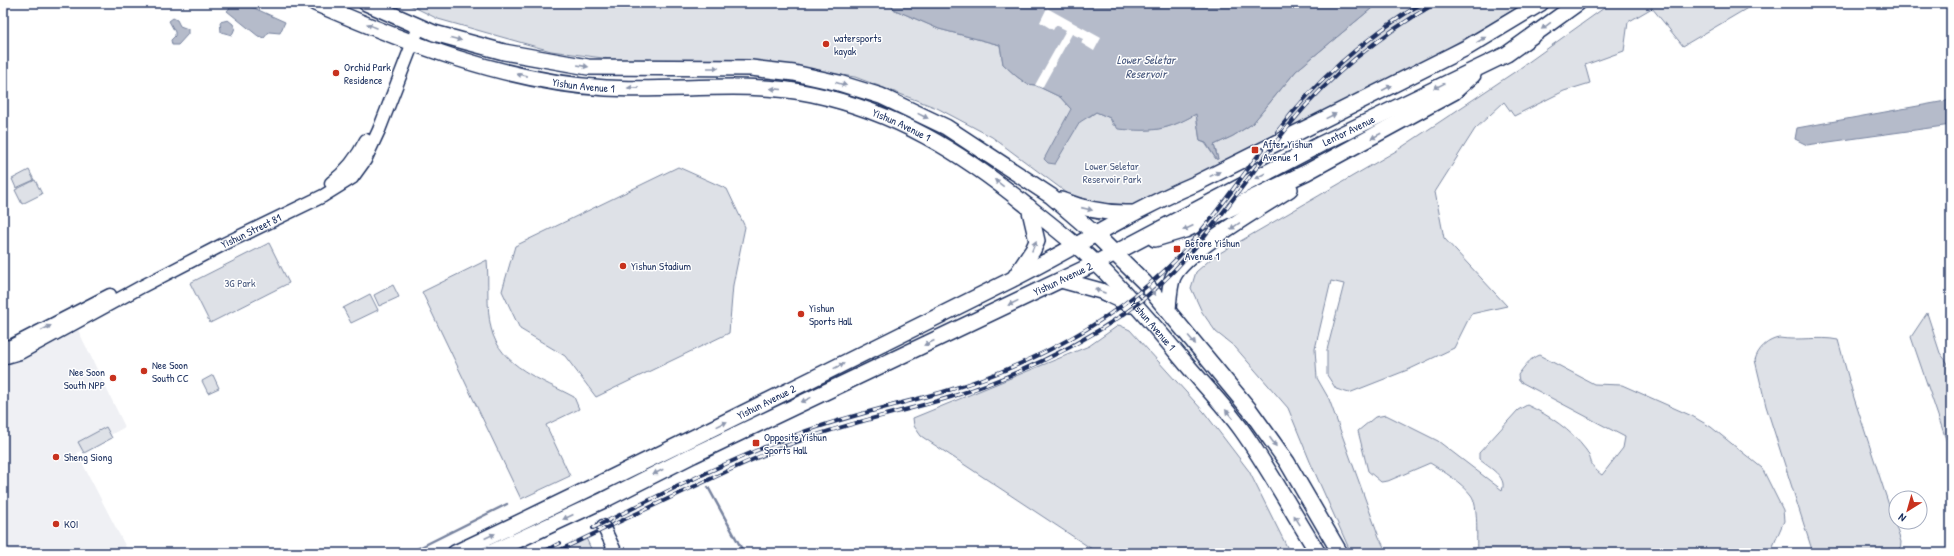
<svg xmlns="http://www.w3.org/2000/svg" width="1954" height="556" font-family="'Patrick Hand',sans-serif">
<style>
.built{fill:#eff0f4}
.green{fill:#dee1e7;stroke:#7c88a2}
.water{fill:#b5bbca;stroke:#77839f}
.pier{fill:#fff}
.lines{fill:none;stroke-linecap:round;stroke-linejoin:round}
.stream{stroke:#77839f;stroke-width:2.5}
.minor-casing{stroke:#1b2f5e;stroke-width:15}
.major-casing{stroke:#1b2f5e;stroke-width:18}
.minor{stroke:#fff;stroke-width:12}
.major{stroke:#fff;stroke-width:15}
.rail-casing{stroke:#1b2f5e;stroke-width:4}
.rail{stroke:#fff;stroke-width:2.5;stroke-dasharray:8;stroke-linecap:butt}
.oneway{fill:#8d97ae}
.poi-dot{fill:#c8321e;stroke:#fff;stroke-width:1.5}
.labels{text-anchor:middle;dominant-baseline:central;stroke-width:3;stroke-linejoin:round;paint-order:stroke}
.poi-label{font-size:11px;fill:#1b2f5e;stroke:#fff;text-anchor:start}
.street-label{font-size:11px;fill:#1b2f5e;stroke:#fff}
.park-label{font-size:11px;fill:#4c5c80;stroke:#fff}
.water-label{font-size:12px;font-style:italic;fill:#49597e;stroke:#fff}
</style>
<rect width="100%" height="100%" fill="#fff"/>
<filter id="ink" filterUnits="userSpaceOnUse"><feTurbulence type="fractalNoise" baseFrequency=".025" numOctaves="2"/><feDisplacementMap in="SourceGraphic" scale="8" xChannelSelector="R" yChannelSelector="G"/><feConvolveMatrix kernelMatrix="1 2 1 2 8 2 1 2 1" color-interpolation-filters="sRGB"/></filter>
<g filter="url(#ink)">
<path class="built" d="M78,330L125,427L77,453L129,553H3V363L24,357Z"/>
<path class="green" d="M406,3H845L865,7L893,3V9L939,29L1000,45L1003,64L1016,76L1027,84L1035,85L1060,97L1071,109L1089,117L1096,112L1110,118L1113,125C1150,133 1163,132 1196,114L1200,141L1205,143L1216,159H1218L1214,145L1233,136L1252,124L1296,71L1378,3H1525C1389,85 1246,156 1104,226L1071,196L992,137L937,108L855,77L793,68L625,61L551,51L438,19Z
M1611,3H1756L1683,46L1652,8L1628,22L1624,51L1585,65L1590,83L1564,91L1514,116L1504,102L1475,129L1435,192L1444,238L1507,306L1471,314L1454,348L1410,369L1349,393L1336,389L1327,375V350L1344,284L1331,281L1315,349L1317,378L1329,399L1379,537L1387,553H1351L1311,464L1288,408L1235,347L1216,332L1202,312L1191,288L1196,272L1213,257L1396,151L1516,71Z
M678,167L727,189L745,227L733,285L729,333L596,397L565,356L520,329L502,291L515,246Z
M29,170L34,180L16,188L12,179Z
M35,180L42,194L22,204L15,190Z
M269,243L289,283L210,323L190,283Z
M487,260C489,282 486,306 491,328C500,367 543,380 574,397L579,409L546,425L570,476L521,499L422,292Z
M393,285L399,297L379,306L374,295Z
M370,294L378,310L351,323L343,308Z
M1927,313L1940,353L1947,362L1951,372V454L1911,337Z
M1119,325L1130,330L1204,412L1249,471L1290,553H1098L921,436L914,426L913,418L1089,346Z
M1779,338C1800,341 1819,336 1838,340L1854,398L1901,542L1900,553H1813L1766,406L1755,360C1758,348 1768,340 1779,338Z
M1539,355L1594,384L1622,385L1692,416L1711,427L1762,468L1783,510L1784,521L1770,553H1477C1476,539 1479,505 1471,495C1462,483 1443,471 1430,463L1388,481L1381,482L1368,471L1358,431L1375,417L1386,415L1438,441L1502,490C1508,477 1488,467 1479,459V453L1518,410L1527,405C1550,416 1570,429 1586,450C1593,460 1588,465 1602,475L1623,448L1625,437L1519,381L1518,375C1524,367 1530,358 1539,355Z
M213,375L219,388L208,393L202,381Z
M106,427L112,438L84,453L78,442Z
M586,538L593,553H556Z"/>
<path class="water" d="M234,3H243L285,22L280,33L269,32L264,38L258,36L227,11Z
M845,3H1378L1296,71L1252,124L1233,136L1214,145L1218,159H1216L1206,143L1200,141L1196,114C1166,131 1152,132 1118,129L1110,118L1096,112L1080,122L1055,164L1048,163L1044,159L1071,109L1060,97L1035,85L1027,84L1016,76L1003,64L1000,45L939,29L893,9V3L865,7Z
M173,18L177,20L180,26L188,29V34L178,45H172L171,40L175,36V32L169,21Z
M228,20L233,24L235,28L232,35L221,32L220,22Z
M1951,100V125L1807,145L1795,139L1797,128Z"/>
<path class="pier" d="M1047,8L1101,38L1094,51L1081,43L1083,39L1072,34L1042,88L1035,85L1066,30L1056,25L1053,30L1040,22Z"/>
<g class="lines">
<path class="stream" d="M708,487L744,553
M409,553L507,504"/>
<defs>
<g id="minor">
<path d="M331,183C347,171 357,158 366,140"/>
<path d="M3,347L11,346L110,295"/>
<path id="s1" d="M3,358L20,353L141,287L224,244L323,196L352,178L365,160L379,130L419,27"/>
<path d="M603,526L616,553"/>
</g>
<g id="major">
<path id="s2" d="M315,3C407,43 505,82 606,88C675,92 744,80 812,94C896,112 961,152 1026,205C1053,226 1081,248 1105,272C1132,300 1157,329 1182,359C1201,382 1223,404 1241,429C1269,468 1292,512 1318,553"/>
<path d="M366,3L434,33L504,52L588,67L751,68L794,73L839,83L881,96L946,127L1051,196L1095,234L1144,282L1249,409L1287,462L1340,553"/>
<path d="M1061,200C1084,209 1106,214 1131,213"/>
<path d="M1155,239L1185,230L1307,172L1454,92L1473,75"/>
<path d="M1015,277L1033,250L1037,241L1029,207"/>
<path d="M1061,280L1101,291L1131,305"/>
<path d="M1168,310C1169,299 1169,287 1173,277C1185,251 1264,206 1290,189"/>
<path id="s3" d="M455,553C642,465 826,372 1011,280C1073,249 1131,211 1195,184L1468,47L1541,3"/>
<path id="s4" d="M490,553L604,500L693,455L1096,263L1321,144L1507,54L1578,3"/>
</g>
</defs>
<use href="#minor" class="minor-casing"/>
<use href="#major" class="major-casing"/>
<use href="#minor" class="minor"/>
<use href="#major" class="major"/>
<defs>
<path id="rail" d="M1277,132C1317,79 1366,37 1422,3
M593,528C660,495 728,460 798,434C846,416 897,405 946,391C1022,368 1095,331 1154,280C1197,244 1229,193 1263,149
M541,553L560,543
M554,553C599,531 644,510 689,489C726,472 763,453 802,440C851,422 902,412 951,397C1013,377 1070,351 1124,314C1195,264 1238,187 1292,122C1331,74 1382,34 1436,3"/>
</defs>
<use href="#rail" class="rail-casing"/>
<use href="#rail" class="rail"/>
</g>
<defs><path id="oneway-solid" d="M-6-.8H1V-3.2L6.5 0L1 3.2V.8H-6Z"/></defs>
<g class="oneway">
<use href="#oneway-solid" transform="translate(372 26) rotate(-158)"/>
<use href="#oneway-solid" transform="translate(1546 26) rotate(144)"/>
<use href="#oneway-solid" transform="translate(456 39) rotate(15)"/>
<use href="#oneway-solid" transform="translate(1481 40) rotate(-31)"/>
<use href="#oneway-solid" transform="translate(583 66) rotate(9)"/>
<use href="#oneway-solid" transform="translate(713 68)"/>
<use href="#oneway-solid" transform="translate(522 75) rotate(-169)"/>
<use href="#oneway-solid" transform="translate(841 84) rotate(16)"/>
<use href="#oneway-solid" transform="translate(1439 86) rotate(154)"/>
<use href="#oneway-solid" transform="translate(633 88) rotate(-179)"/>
<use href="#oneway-solid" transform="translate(1387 88) rotate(-27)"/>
<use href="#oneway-solid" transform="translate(776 89) rotate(-175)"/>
<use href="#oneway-solid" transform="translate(923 116) rotate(26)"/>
<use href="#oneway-solid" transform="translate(1331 116) rotate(-26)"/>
<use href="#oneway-solid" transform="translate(1376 136) rotate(152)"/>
<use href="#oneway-solid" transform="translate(1215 174) rotate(-26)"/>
<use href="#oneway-solid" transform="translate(1260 176) rotate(153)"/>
<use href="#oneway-solid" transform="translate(999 183) rotate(-142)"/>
<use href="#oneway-solid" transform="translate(1087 209) rotate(13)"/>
<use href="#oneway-solid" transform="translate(1235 226) rotate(146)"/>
<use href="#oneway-solid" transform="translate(1188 228) rotate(155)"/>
<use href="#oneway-solid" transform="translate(1034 246) rotate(-68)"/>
<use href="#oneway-solid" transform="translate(1100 291) rotate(-159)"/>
<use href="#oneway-solid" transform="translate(1152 291) rotate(49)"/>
<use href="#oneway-solid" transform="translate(1013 303) rotate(154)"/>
<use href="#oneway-solid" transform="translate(46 328) rotate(-27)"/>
<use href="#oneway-solid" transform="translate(1192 340) rotate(50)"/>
<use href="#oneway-solid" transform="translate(929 343) rotate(155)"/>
<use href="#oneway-solid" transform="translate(839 366) rotate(-26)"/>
<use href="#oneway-solid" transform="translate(806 400) rotate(154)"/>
<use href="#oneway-solid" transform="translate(1229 414) rotate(-130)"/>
<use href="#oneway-solid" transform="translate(722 424) rotate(-26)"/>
<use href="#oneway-solid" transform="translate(1273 442) rotate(55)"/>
<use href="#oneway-solid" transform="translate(658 472) rotate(153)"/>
<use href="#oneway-solid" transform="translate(568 517) rotate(155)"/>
<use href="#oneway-solid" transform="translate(1297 520) rotate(-122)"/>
<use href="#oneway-solid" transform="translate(490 536) rotate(-25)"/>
</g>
</g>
<g class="poi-dot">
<circle cx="826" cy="44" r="4"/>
<circle cx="336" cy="73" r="4"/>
<rect x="1251" y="146" width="8" height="8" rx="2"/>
<rect x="1173" y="245" width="8" height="8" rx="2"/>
<circle cx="623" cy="266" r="4"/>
<circle cx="801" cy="314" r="4"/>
<circle cx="144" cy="371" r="4"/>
<circle cx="113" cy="378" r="4"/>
<rect x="752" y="439" width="8" height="8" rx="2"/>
<circle cx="56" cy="457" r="4"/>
<circle cx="56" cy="524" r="4"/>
</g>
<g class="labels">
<g class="poi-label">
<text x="834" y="38">watersports<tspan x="834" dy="13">kayak</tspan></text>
<text x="344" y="67">Orchid Park<tspan x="344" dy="13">Residence</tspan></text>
<text x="1263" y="144">After Yishun<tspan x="1263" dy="13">Avenue 1</tspan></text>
<text x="1185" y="243">Before Yishun<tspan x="1185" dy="13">Avenue 1</tspan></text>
<text x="631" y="266">Yishun Stadium</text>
<text x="809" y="308">Yishun<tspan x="809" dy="13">Sports Hall</tspan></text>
<text x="152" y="365">Nee Soon<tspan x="152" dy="13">South CC</tspan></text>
<text x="105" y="372" text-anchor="end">Nee Soon<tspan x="105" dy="13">South NPP</tspan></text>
<text x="764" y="437">Opposite Yishun<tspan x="764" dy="13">Sports Hall</tspan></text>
<text x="64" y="457">Sheng Siong</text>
<text x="64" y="524">KOI</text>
</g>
<g class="street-label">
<text stroke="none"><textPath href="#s2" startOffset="282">Yishun Avenue 1</textPath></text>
<text stroke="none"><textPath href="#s2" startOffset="606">Yishun Avenue 1</textPath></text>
<text stroke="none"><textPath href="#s4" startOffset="957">Lentor Avenue</textPath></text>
<text stroke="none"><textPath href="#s1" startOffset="279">Yishun Street 81</textPath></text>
<text stroke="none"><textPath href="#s4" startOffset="635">Yishun Avenue 2</textPath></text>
<text stroke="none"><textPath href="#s2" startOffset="930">Yishun Avenue 1</textPath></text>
<text stroke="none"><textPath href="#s3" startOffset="346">Yishun Avenue 2</textPath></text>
</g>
<g class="park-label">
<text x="1112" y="166">Lower Seletar<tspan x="1112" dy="13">Reservoir Park</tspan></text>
<text x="240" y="283">3G Park</text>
</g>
<g class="water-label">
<text x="1146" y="59">Lower Seletar<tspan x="1146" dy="14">Reservoir</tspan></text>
</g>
</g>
<rect width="1954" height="556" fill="none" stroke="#fff" stroke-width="16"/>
<rect x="8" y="8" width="1938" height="540" fill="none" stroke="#1b2f5e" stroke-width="1.5" filter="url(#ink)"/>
<g transform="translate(1908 510) rotate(217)"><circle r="19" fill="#ffffff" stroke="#a4acbf"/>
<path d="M0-3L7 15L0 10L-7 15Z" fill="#c8321e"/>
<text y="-6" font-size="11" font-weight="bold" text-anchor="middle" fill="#1b2f5e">N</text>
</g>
</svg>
